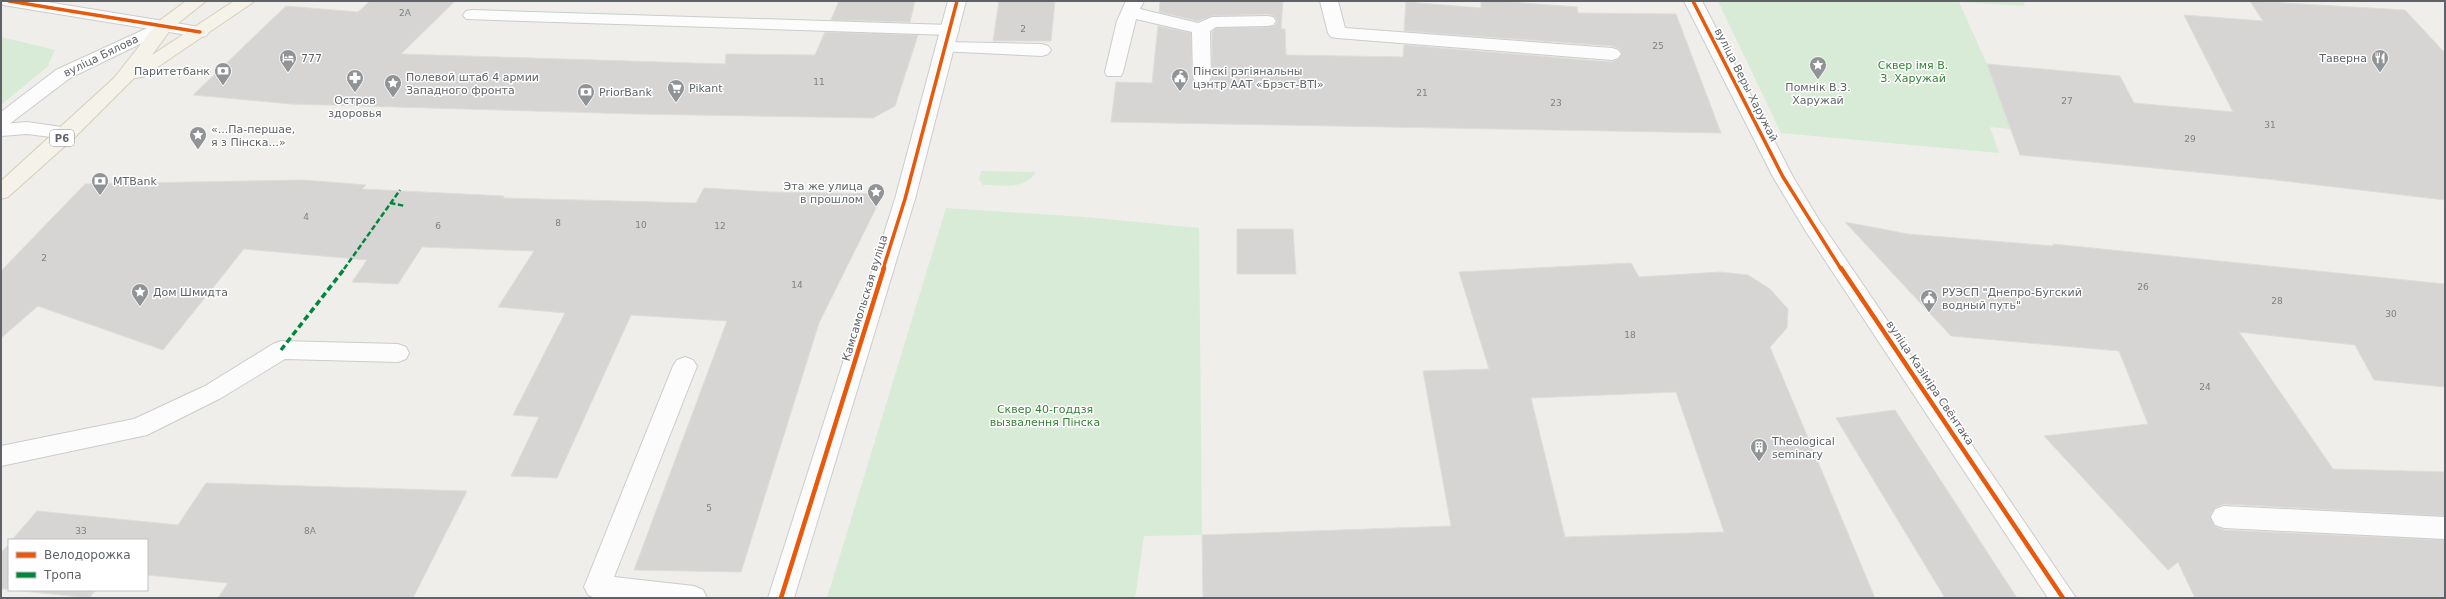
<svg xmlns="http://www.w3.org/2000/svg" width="2446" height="599" font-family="'DejaVu Sans',sans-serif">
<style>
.green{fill:#d8ebd6}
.building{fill:#d6d5d3;stroke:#deddd9;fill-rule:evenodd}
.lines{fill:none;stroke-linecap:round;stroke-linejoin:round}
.service-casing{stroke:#cbcccc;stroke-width:2}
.minor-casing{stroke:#cbcccc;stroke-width:2}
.tertiary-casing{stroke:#cbcccc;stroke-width:2}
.primary-casing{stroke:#d7ceb8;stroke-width:2}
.service{fill:#fdfcfc;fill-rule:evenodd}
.minor{fill:#fdfcfc;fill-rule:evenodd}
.tertiary{fill:#fdfcfc;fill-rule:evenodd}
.primary{fill:#f4f2e9;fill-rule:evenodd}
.quiet-far1{stroke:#00873e;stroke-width:2.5;stroke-dasharray:5.5 2.5;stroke-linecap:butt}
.quiet{stroke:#00873e;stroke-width:3.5;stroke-dasharray:6 3.5;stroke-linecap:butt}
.cycleway-far1-casing{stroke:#fff;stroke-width:5.5}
.cycleway-casing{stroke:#fff;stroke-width:7}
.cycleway-far1{stroke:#e8590c;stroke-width:3.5}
.cycleway{stroke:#e8590c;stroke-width:4.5}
.labels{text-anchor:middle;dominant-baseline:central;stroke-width:3;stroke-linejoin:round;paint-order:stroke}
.number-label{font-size:9px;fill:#7e8184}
.shield{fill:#fff;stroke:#8f9295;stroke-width:1}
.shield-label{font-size:10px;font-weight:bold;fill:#5f6368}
.street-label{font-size:11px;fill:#5f6368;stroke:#fff}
.poi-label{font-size:11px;fill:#5f6368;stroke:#fff;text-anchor:start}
.park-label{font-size:11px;fill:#348238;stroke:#fff}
</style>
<rect width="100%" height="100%" fill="#efeeea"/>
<path class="green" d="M1718,1H2023L2025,6L1959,2L1987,64L2011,129L1990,127L1999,153L1781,133Z
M1,37L55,50L47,67L1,105Z
M981,171L1036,172C1026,190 1001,185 983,185L979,179Z
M946,208L1085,217L1199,228L1202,535L1144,536L1135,598H827Z"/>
<path class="building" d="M370,1H455L401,54L725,64L726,54L815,55L825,32L918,35L895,106L873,118L635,114L291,104L193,95L286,6L358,12Z
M839,1H915L910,22L831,20Z
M999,1H1055L1051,41H993Z
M1160,1H1283L1281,29H1285L1286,55L1403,57L1404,45L1612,62L1618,59L1622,54L1619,49L1612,46L1404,31L1406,2L1481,8V1H1497L1577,7L1578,13L1676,14L1721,133L1111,122L1116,82L1152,83L1158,26L1191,33L1192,78L1195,82H1209L1212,77V32L1216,28L1267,27L1274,26L1278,21L1274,16L1267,14L1212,16L1198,21L1159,12Z
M2250,1L2405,10L2445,53V200L2267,179L2020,155L1987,64L2120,76L2134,103L2233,112L2184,15L2263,21Z
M303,180L366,185L362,189L504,196L503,198L696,203L704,188L771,192L883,194L819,323L741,572L634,570L727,321L631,315L557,478L511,476L539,417L513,415L565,313L498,307L534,251L422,247L398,284L352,282L367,260L244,249L163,350L38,306L1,338V271L85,184Z
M1845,222L1908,234L2053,246V244L2445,284V387L2374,380L2355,345L2239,332L2333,469L2445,472V516L2224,504L2215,508L2210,516L2214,526L2224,530L2445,540V598H2195L2178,562L2168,570L2044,436L2148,424L2119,351L1951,336Z
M1237,229H1293L1296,274H1237Z
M1631,263L1639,277L1720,272L1748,275L1770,289L1788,309L1787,328L1770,347L1875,598H1203L1202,535L1451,526L1423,371L1489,369L1459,272ZM1676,392L1724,532L1565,537L1531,398Z
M1895,410L2017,598H1945L1836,418Z
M206,483L467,491L413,598H218L228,583L147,575V540H12L37,511L178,525Z
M9,544V589H1V553Z
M14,590H96L89,598Z"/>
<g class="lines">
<defs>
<path id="service" d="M1126,1H1144L1140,9L1198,23L1212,17L1267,16L1273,17L1276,21L1273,25L1267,26L1216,27L1210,31L1211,77L1209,81H1195L1193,77L1192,32L1136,19L1123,72L1121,76H1107L1105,72L1117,21Z
M1320,1H1338L1345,28L1612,48L1618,50L1621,54L1618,58L1612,60L1337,38L1331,37L1328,33Z
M472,10L950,25L956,26L959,30L956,34L950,35L466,19L463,15L466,11Z
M945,42L1042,44L1048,46L1051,50L1048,54L1042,56L939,51L936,47L939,43Z
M27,122L75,129L78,133L75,137L68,139L27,134L1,136V124Z
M281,341L398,344L406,347L409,353L406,359L398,362L285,359L221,398L147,435L1,466V446L134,419L205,386L273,344Z
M685,357L693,360L697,366L614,577L694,586L703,590L707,598H595L588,595L584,587L673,366L677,360Z
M2224,506L2445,517V539L2224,528L2215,525L2211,517L2215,509Z"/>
<path id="minor" d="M1,1H41L200,27L206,28L209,32L206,36L200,37L9,6L3,5Z
M948,1H966L915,199L794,598H768L895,199Z
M1684,1H1702L1793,177L1819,220L2076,598H2048L1805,230L1773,177Z"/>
<path id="tertiary" d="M165,20L171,21L174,25L171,29L70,78L8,125L1,127V112L56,70Z"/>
<path id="primary" d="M186,1H206L171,29L152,55L234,1H255L143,77L134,78L75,137L8,197L1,199V181L114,78L159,21Z"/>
</defs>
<use href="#service" class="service-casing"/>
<use href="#minor" class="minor-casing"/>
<use href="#tertiary" class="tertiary-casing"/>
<use href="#primary" class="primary-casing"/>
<use href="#service" class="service"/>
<use href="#minor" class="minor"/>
<use href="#tertiary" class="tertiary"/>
<use href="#primary" class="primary"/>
<path class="quiet-far1" d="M390,203L405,206
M344,269L400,190"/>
<path class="quiet" d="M281,350L345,268"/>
<defs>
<path id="cycleway-far1" d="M9,1L200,32
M1693,1L1783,177L1841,269
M883,269L905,199L957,1"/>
<path id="cycleway" d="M1841,268L2063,598
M781,598L884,268"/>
</defs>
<use href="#cycleway-far1" class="cycleway-far1-casing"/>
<use href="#cycleway" class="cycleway-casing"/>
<use href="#cycleway-far1" class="cycleway-far1"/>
<use href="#cycleway" class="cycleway"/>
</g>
<defs>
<symbol id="hotel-pin" viewBox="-11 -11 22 30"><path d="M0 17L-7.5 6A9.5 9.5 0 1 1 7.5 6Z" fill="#919496" stroke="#fff"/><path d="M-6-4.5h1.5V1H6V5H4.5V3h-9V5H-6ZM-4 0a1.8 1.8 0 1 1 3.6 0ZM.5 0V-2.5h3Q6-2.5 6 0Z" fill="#fff"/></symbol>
<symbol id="restaurant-pin" viewBox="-11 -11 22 30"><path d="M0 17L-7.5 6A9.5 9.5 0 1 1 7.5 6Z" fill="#919496" stroke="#fff"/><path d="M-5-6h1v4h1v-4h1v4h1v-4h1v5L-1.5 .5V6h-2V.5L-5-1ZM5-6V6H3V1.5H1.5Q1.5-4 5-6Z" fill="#fff"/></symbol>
<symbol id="sight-pin" viewBox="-11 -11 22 30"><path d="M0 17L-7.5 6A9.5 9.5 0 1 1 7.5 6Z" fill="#919496" stroke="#fff"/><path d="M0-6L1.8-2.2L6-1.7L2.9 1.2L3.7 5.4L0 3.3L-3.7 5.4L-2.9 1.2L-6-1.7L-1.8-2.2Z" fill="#fff"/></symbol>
<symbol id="bank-pin" viewBox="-11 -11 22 30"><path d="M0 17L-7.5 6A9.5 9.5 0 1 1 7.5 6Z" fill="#919496" stroke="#fff"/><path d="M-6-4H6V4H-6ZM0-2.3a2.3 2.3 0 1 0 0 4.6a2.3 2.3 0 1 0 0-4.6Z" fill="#fff"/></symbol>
<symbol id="civic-pin" viewBox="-11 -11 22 30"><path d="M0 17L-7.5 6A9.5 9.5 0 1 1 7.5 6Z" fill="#919496" stroke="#fff"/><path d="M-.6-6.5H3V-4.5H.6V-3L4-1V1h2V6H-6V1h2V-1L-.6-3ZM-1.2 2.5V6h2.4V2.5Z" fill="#fff"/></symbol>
<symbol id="pharmacy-pin" viewBox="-11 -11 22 30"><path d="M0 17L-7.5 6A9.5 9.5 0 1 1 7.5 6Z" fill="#919496" stroke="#fff"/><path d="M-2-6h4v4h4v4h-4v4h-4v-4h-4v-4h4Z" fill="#fff"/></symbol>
<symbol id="supermarket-pin" viewBox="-11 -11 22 30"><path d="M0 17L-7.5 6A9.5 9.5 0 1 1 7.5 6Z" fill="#919496" stroke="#fff"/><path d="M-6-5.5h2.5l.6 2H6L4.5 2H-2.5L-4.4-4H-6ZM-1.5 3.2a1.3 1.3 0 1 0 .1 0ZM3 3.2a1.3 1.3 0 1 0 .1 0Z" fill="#fff"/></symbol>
<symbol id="building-pin" viewBox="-11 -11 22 30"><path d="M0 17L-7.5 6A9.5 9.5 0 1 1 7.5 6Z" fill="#919496" stroke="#fff"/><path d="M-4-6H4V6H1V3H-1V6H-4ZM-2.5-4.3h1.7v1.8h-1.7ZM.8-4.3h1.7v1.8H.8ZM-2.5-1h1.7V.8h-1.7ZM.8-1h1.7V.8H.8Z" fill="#fff"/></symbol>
</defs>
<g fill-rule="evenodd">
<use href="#hotel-pin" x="278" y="48" width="20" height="27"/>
<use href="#restaurant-pin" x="2370" y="48" width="20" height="27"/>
<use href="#sight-pin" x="1808" y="55" width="20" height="27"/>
<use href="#bank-pin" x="213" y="61" width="20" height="27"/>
<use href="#civic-pin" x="1170" y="67" width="20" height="27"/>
<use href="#pharmacy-pin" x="345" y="68" width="20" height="27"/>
<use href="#sight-pin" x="383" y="73" width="20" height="27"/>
<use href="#supermarket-pin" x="666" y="78" width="20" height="27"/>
<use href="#bank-pin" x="576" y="82" width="20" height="27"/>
<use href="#sight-pin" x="188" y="125" width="20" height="27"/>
<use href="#bank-pin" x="90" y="171" width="20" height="27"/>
<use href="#sight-pin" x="866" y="182" width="20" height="27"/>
<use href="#sight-pin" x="130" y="282" width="20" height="27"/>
<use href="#civic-pin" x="1919" y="288" width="20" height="27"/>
<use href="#building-pin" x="1749" y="437" width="20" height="27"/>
</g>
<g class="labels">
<g class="number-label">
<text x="405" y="13">2А</text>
<text x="1023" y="29">2</text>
<text x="1658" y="46">25</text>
<text x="819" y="82">11</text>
<text x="1422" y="93">21</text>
<text x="2067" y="101">27</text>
<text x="1556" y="103">23</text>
<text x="2270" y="125">31</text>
<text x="2190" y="139">29</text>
<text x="306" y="217">4</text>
<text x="558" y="223">8</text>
<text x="641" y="225">10</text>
<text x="438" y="226">6</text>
<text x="720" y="226">12</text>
<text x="44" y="258">2</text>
<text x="797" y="285">14</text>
<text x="2143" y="287">26</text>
<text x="2277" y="301">28</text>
<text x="2391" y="314">30</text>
<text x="1630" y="335">18</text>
<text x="2205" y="387">24</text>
<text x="709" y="508">5</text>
<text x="81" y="531">33</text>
<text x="310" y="531">8А</text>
</g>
<rect class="shield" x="50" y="130" width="24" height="16" rx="3"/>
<g class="shield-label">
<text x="62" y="138">Р6</text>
</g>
<g class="street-label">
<text transform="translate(101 56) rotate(-26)">вуліца Бялова</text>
<text transform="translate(1746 85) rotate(63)">вуліца Веры Харужай</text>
<text transform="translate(865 298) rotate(-73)">Камсамольская вуліца</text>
<text transform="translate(1930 383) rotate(56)">вуліца Казіміра Свёнтака</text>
</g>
<g class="poi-label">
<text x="301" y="58">777</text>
<text x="2367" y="58" text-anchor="end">Таверна</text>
<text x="210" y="71" text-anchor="end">Паритетбанк</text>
<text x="1193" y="71">Пінскі рэгіянальны<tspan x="1193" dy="13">цэнтр ААТ «Брэст-ВТІ»</tspan></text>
<text x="406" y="77">Полевой штаб 4 армии<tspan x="406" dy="13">Западного фронта</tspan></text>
<text x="1818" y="87" text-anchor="middle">Помнік В.З.<tspan x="1818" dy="13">Харужай</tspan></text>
<text x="689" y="88">Pikant</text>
<text x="599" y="92">PriorBank</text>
<text x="355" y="100" text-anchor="middle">Остров<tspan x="355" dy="13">здоровья</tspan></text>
<text x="211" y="129">«...Па-першае,<tspan x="211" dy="13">я з Пінска...»</tspan></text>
<text x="113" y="181">MTBank</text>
<text x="863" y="186" text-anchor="end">Эта же улица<tspan x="863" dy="13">в прошлом</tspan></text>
<text x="153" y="292">Дом Шмидта</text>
<text x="1942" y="292">РУЭСП "Днепро-Бугский<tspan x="1942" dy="13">водный путь"</tspan></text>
<text x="1772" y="441">Theological<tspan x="1772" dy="13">seminary</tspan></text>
</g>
<g class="park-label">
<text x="1913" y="65">Сквер імя В.<tspan x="1913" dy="13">З. Харужай</tspan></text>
<text x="1045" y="409">Сквер 40-годдзя<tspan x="1045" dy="13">вызвалення Пінска</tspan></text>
</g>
</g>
<rect width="2446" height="599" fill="none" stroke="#5f6368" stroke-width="4"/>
<rect x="8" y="539" width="140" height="52" fill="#ffffff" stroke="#bfc1c3"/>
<rect x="16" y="552" width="20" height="6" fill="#e8590c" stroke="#bfc1c3"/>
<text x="44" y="559" font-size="12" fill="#5f6368">Велодорожка</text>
<rect x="16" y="572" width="20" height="6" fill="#00873e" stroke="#bfc1c3"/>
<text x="44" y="579" font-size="12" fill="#5f6368">Тропа</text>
</svg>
